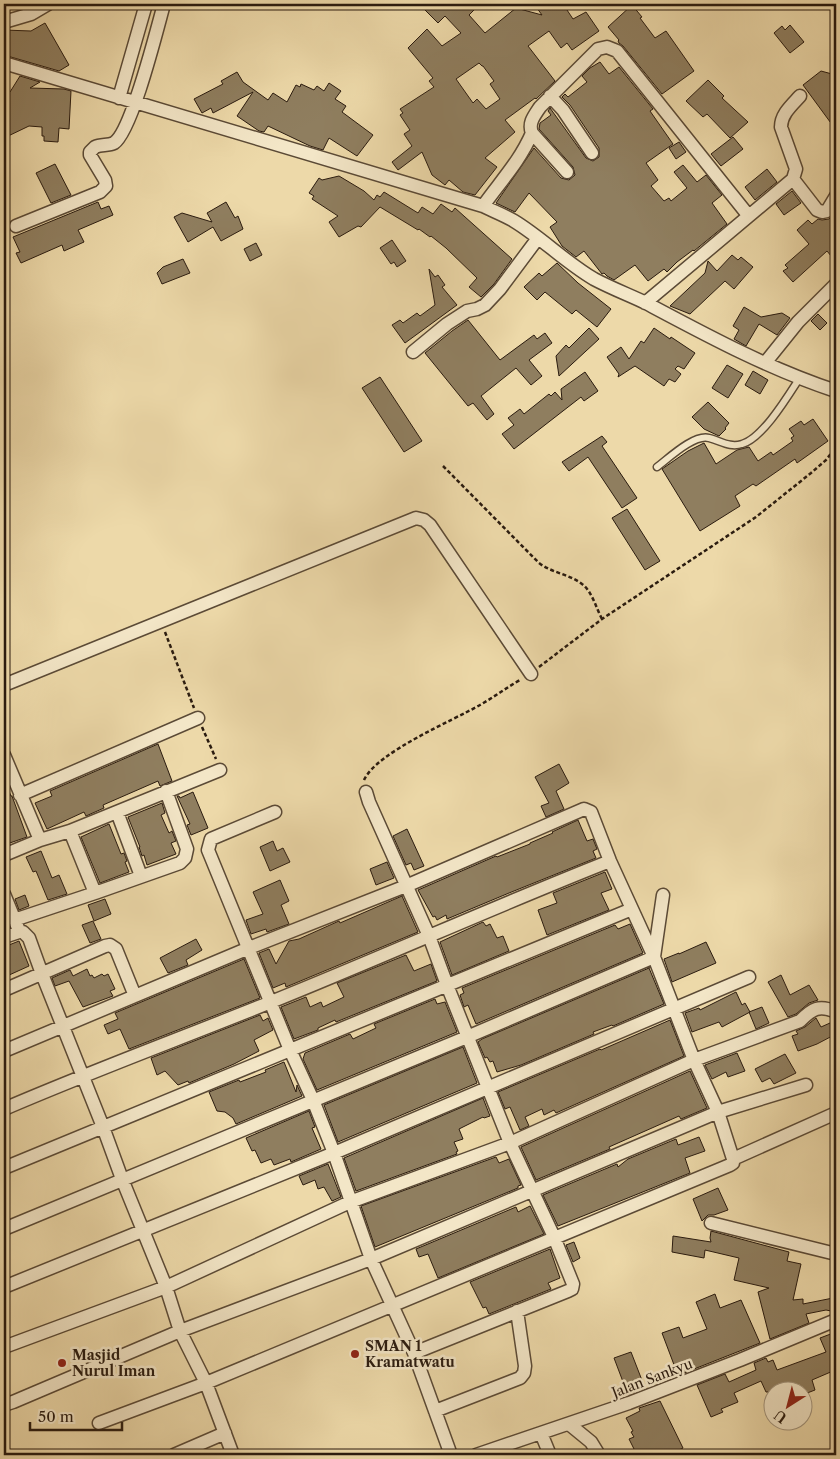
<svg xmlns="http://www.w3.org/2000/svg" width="840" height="1459" font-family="'Libre Caslon Text',serif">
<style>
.building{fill:#8f7e5f;stroke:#2a1b0f;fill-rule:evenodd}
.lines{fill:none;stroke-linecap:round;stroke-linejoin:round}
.lane-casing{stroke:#5b4a36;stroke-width:9}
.street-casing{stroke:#5b4a36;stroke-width:15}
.path{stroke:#2a1b0f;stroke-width:2.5;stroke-dasharray:4 2.5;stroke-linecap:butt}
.lane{stroke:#f3e6c7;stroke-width:6}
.street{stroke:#f3e6c7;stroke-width:12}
.poi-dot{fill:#8f2418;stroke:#f3e6c7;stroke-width:2}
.labels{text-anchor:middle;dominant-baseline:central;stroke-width:5;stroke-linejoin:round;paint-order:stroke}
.poi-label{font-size:14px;font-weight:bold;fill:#2a1b0f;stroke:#f3e6c7;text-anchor:start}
.street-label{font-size:14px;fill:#2a1b0f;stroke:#f3e6c7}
</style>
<rect width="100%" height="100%" fill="#edd9a9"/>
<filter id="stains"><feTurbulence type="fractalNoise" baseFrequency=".004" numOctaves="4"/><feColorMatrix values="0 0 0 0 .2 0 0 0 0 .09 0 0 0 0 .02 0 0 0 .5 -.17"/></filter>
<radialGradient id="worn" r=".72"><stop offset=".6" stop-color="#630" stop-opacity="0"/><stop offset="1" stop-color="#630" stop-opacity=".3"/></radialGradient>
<path class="building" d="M419,4H471L475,9L469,15L485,33L516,8L542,15L534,4H563L573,19L586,12L599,31L572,50L567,43L561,48L549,31L528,46L555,81L536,99L535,98L505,120L515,132L485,158L497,167L475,195L463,192L449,180L445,185L432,175L422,152L398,170L392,162L412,146L404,134L410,130L400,115L403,113L400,109L434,87L429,81L433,78L408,48L427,29L442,46L461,33L445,16L438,23ZM479,63L482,66H483L494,81L490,84L500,99L486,109L477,99L473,103L456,79Z
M632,5L642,17L640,18L655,38L666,31L694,71L662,94L623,46L619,43L618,41L619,40L608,27Z
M45,23L69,65L59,71L4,55V30L31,31Z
M790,25L804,42L790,53L774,33L782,26L785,30Z
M600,62L609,74L619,67L653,109L650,111L673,144L646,163L658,180L651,186L664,201L669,198L671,201L687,188L674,172L683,165L697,182L706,175L722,195L712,203L727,224L694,251L693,250L677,262L667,272L664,269L648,281L635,265L614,280L607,276L604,273L602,274L584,251L576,257L562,246L550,227L557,222L529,193L515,212L496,203L534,148L561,178L569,180L575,175L573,167L539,129L540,123L551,115L548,111L550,108L586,158L593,161L599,157V148L570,105L562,97L565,94L568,97L587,82L582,76L590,68Z
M821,71L832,74L836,80V130L803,85Z
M237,72L243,82L268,100L273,93L287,102L296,85L300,87L301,84L314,90L317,86L324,91L329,83L341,91L335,99L346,106L342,112L373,135L357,156L329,138L323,150L310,146L268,126L264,132L259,131L237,116L253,92L213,113L211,108L202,113L194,99L223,84L221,81Z
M20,76L40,82L30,88L64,89L71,91L69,129L59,128L58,142L44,141V136H42V127L29,126L4,138V95L10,92Z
M708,80L724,96L722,98L748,122L730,138L707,114L703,117L686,101Z
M733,137L743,149L721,166L711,154Z
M679,142L686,152L676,159L669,148Z
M55,164L71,195L51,203L36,173Z
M767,169L777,182L755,200L745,187Z
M339,176L364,191L374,200L377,195L380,197L384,192L418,213L422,207L433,214L441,204L452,212L455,208L512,259L494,284L481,297L469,287L477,278L446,248L431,236L430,237L419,229L418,230L380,207L361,227L358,226L339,237L329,222L338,216L312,199L314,196L309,193L319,178L322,180Z
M792,191L801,203L784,215L776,204Z
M98,202L101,209L109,206L113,215L78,230L84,242L64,251L62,245L21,263L16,253L20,252L13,237Z
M226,202L235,218L238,216L243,229L221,241L213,227L188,242L174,217L182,213L212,222L207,213Z
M836,211V262L827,251L793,282L783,271L788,268L785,265L809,244L797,230L808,220L812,224L818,219L822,220L829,219Z
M392,240L406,261L397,267L394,262L391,264L380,248Z
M256,243L262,255L250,261L244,249Z
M732,255L738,260L741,257L753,267L734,289L725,281L690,314L670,306L705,273L708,261L717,271Z
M183,259L190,273L162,284L157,273L163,267Z
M557,263L578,283L611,309L597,327L576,310L572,314L545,292L537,300L524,287L539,273L542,276Z
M429,269L435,277L438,275L445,285L442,287L457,305L405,343L392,325L400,320L403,323L417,313L420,316L435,305Z
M744,307L761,317L782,313L790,318L777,335L759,324L746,346L734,339L739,330L733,326Z
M818,314L827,323L820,330L811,321Z
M468,320L500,360L534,335L537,339L545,333L552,343L529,360L542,376L531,385L516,368L481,396L494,414L487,420L473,403L468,406L425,353L452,331Z
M589,328L599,339L559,376L556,356L566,345L569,348Z
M654,328L670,339L671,337L695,353L684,369L678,366L675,369L681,374L675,382L669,379L664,386L635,366L618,377L619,374L607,357L621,347L629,359L641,341L644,343Z
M727,365L743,374L728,398L712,388Z
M753,371L768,380L760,394L745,385Z
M585,372L598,391L584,401L581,397L514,449L502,434L514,425L508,418L520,409L524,414L549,394L551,396L555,392L562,400L561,389Z
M380,377L422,441L404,452L362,388Z
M708,402L729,423L725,428L726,429L719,436L704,429L692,417Z
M813,419L828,441L797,463L795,459L756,486L753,484L735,496L740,506L700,531L662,469L688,451L704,443L716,464L737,450L749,447L758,461L771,452L773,455L793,441L791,438L794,436L789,429L801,421L804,425Z
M602,436L607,442L602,446L637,498L622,508L588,457L569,471L562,462Z
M627,509L660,561L645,570L612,518Z
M158,744L172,781L160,786L158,781L103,805L104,808L86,816L84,812L47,829L35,803L52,796L50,791Z
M559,764L569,783L556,791L564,809L546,817L541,806L549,803L535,777Z
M4,780L11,796H12L27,837L4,845Z
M193,792L208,828L191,835L187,825L190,824L177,796H179L180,798Z
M162,803L165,813L161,815L169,833L172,831L176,841L171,843L176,854L147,865L144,855L142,856L139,847H140L128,817Z
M578,820L587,841L593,839L597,849L593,851L596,858L509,893L447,919L446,915L437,920L435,916L433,917L418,890L496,856L497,857L530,844V843L553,833L552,832Z
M109,824L121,854L124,853L127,861L125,862L129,872L100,883L81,837Z
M407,829L424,866L414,870L411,863L406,865L393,836Z
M273,841L277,851L283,848L290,862L270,871L260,847Z
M41,851L52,878L59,875L67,894L48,900L36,871L33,872L26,857Z
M387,862L394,878L376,885L370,869Z
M605,872L612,889L601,893L609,910L547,935L538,910L557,903L553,893Z
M280,880L289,901L281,905L289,924L267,932L266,929L251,934L246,920L263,914L253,892Z
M25,895L29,906L19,910L15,899Z
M402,896L418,932L286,987L285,983L273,988L259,953L269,949L276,964L289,941L299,939L339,921L340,923Z
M105,899L111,914L94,921L88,905Z
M93,921L101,939L90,943L82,925Z
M483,922L486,926L490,924L497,938L503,936L509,951L452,975L440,942Z
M630,924L643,953L476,1024L468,1005L464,1007L460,995L464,993L462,988L615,925L618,929Z
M196,939L202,950L186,960L188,965L168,973L160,958Z
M19,941L29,966L7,976L4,967V947Z
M706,942L716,963L672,982L664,959L679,953V954Z
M406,955L414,971L431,964L437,981L336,1022L335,1020L318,1028V1030L294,1039L281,1007L306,997L310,1007L321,1002L323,1007L344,997L337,983Z
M244,959L260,998L129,1049L120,1029L108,1034L104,1025L118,1019L115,1013Z
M649,968L664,1004L613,1026L612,1025L593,1032L594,1034L521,1065L497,1072L493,1061L490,1062L487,1057L485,1058L478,1042L482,1039Z
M87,969L90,976L92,975L94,978L102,974L104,976L108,974L115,989L110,991L113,996L83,1007L69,981L55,986L52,978L70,970L73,976Z
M781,975L790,995L809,985L818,1000L809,1003L796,1014L788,1017L768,982Z
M736,992L742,1005L745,1003L750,1012L722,1027L719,1022L692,1032L685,1013L699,1008L700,1010Z
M435,999L437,1004L445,1002L457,1032L317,1090L303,1059L305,1053L350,1034L353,1039L376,1028L374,1024Z
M762,1007L769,1023L756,1029L749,1012Z
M260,1015L263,1021L268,1018L273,1030L254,1040L259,1051L234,1064L189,1083L188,1081L178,1085L165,1071L157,1075L151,1058Z
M816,1018L821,1027L830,1023L836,1034L817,1044L798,1051L792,1036L798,1034L796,1031L805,1027Z
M670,1020L684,1056L556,1113L554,1110L544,1115L542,1109L525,1117L529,1126L520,1130L510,1107L505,1109L498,1092L600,1049L601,1050Z
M463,1047L477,1083L338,1142L324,1105Z
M737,1053L745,1071L728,1077L726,1072L712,1079L705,1065Z
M785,1054L796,1073L774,1084L770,1078L762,1082L755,1069Z
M284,1062L296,1092L297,1085L302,1096L236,1124L233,1118L225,1112L217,1111L209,1092L239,1080L240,1082L266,1072L265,1070Z
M690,1071L707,1108L681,1119L679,1116L609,1147L610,1149L536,1180L521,1147Z
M483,1098L490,1116L484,1118L483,1117L459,1129L463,1139L454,1142L458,1151L456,1152L457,1154L356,1191L344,1158Z
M309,1111L315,1127L312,1128L321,1149L291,1162L290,1159L274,1165L271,1159L261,1163L255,1150L252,1151L246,1138Z
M699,1137L705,1151L685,1158L690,1173L558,1226L543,1195L617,1164L618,1167L628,1159L676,1139L678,1145Z
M496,1157L499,1163L509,1159L521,1185L518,1186V1188L375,1247L361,1206Z
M328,1164L341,1197L332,1201L324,1187L318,1189L315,1180L303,1185L299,1176Z
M718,1188L728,1210L714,1215H708L702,1221L693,1199Z
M530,1206L544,1234L438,1278L428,1254L419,1257L416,1249L516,1207L518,1212Z
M711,1231L789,1252L787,1261L801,1264L793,1300L803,1299V1304L833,1298L831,1311L826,1310L806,1314L809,1323L770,1339L758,1292L769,1288L734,1280L739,1258L705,1250L704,1258L672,1252L673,1236L711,1242L710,1238Z
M574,1242L580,1258L573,1262L566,1245Z
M550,1249L560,1278L548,1283L551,1289L489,1314L486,1307L483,1308L470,1282Z
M715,1294L720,1308L741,1300L760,1343L684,1373L682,1367L676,1370L662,1333L679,1327L683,1338L707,1329L696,1302Z
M836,1332V1377L833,1371L812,1380L815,1390L802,1395V1392H766L761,1381L734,1393L738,1402L721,1409L723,1412L711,1417L697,1385L725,1374L729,1382L756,1370L754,1363L766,1358L768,1362L773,1360L777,1370L826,1352L820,1338Z
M631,1352L645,1388L628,1395L614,1358Z
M660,1401L683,1448L677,1451L679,1455H637L629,1439L634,1437L631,1432L633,1431L626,1418L640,1411L639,1408Z"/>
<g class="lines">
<defs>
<path id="lane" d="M657,467C669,458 694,434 709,438C721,441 730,448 742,444C762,439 788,396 799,379"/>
<path id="street" d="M4,22L31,14L48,4
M4,63L483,206C493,211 504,215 514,221C542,238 565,262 594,279C611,288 629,295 646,303C708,336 769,369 836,391
M550,96L563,110L592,153
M119,98L146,4
M532,133L567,172
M793,179L817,210L822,212L827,211L836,196
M483,206C500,182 520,161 532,133C528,123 534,116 540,107L598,49L607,47L617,51L748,215
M16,226L100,192L106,186L105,180L90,155V152L95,147C101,144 108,146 114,143C132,131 157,29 164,4
M645,303L793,179L796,169L781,127C781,114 792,105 800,96
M413,352L447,324L467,311L477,309L485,305L500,289L538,238
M765,363L798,322L836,284
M4,685L416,518L424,520L430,525L531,674
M4,755L40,840
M366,792L369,802L429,936L447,985L510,1143L554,1237L573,1284L572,1289L568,1291L414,1353
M20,795L198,718
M117,812L141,876
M275,812L211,839L208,850L290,1050L313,1100L334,1153L371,1259L414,1353L451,1455
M4,855L40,840L70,831L220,770
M95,893L180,863L185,858L187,849L166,791
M4,894L18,928
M14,920L95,893L70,831
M4,937L19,932H23L29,938L42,974L103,1127L122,1179L166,1287L180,1331L206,1383L233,1455
M4,990L105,946L110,945L116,949L135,996
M4,1051L249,948L406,886L584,809L591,812L610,861L654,957L694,1060L718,1112L733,1159V1163L730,1165L206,1383L99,1423
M4,1109C92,1071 182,1038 271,1002C385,956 496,906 610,861
M733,1159L836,1113
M4,1168L632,909
M711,1223L836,1254
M4,1229L467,1037L654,957L663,895
M4,1287L334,1153L749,977
M4,1347L166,1287L350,1202L510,1143L694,1060L800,1021C812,1009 819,1004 836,1012
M4,1405L13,1402L180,1331L371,1259L718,1112L806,1085
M435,1411L520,1378L524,1373L525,1366L517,1311
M569,1424L591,1442L599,1455
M541,1433L550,1455
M174,1455L225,1433
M476,1455L629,1403L740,1360L836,1320"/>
</defs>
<use href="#lane" class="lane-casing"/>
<use href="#street" class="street-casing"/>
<path class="path" d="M443,466L539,563C552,573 569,574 582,584C592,591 596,608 602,619
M165,632L194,708
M539,667L602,619L756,517L811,473L826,460L836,447
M202,727L216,759
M364,780C377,752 452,721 480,705C494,697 506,688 520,680"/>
<use href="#lane" class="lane"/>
<use href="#street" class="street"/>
</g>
<g class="poi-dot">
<circle cx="355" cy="1354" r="5"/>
<circle cx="62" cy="1363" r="5"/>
</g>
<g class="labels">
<g class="poi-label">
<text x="365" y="1346">SMAN 1<tspan x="365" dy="16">Kramatwatu</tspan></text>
<text x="72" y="1355">Masjid<tspan x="72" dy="16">Nurul Iman</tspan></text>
</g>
<g class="street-label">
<text transform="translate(652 1378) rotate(-21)">Jalan Sankyu</text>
</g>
</g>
<rect width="840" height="1459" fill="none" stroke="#edd9a9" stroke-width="20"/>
<rect x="5" y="5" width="830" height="1449" fill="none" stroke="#2a1b0f" stroke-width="2.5"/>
<rect x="10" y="10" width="820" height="1439" fill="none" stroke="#2a1b0f"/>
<g transform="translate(788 1406) rotate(216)"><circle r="24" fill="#f3e6c7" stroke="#a3957d"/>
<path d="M0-4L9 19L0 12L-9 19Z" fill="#8f2418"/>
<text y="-8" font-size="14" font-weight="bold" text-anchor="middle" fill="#2a1b0f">U</text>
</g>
<path d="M30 1422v8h92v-8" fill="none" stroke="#2a1b0f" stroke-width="2.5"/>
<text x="38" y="1422" font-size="15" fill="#2a1b0f" stroke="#f3e6c7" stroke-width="4" paint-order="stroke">50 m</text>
<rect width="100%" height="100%" filter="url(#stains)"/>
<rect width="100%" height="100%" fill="url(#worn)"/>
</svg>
